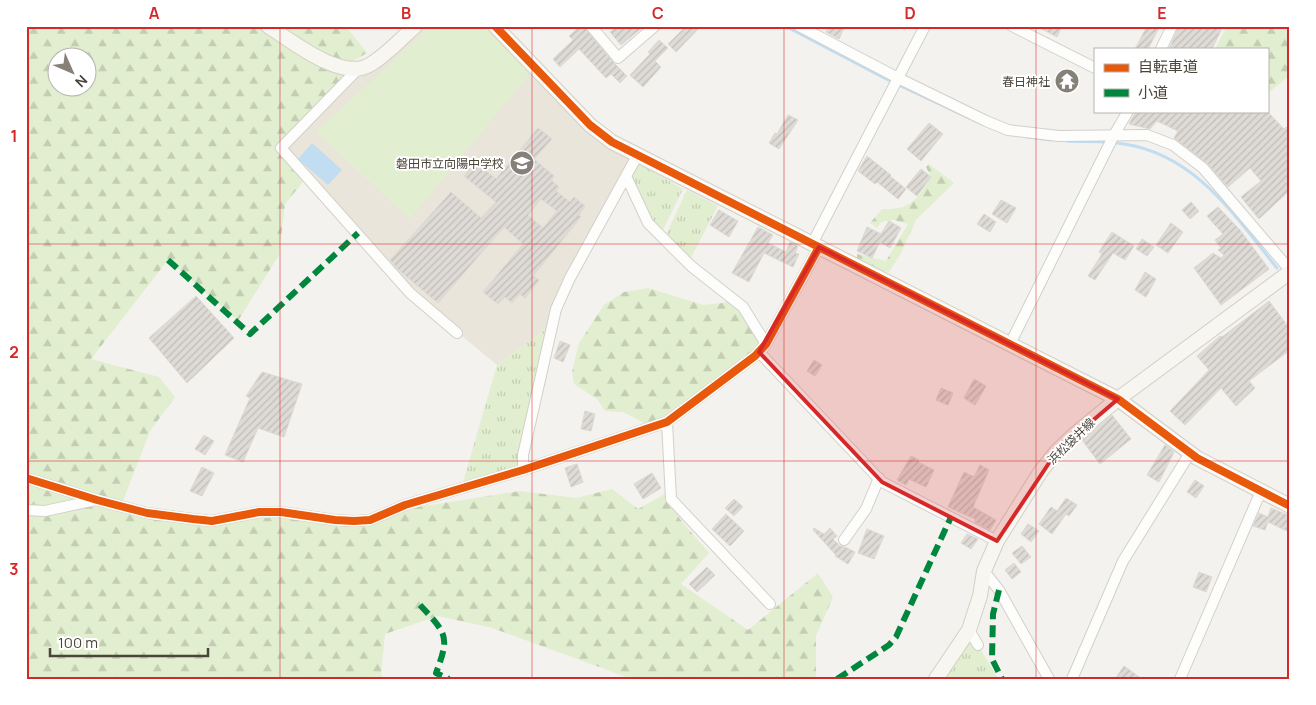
<svg xmlns="http://www.w3.org/2000/svg" width="1316" height="705" font-family="Manrope,'Noto Sans JP',sans-serif">
<style>
.education{fill:#eae5da}
.grass{fill:url(#grass-tufts)}
.forest{fill:url(#forest-firs);fill-rule:evenodd}
.park{fill:#e1eecf}
.water{fill:#c0ddf1}
.lines{fill:none;stroke-linecap:round;stroke-linejoin:round}
.stream{stroke:#c0ddf1;stroke-width:3}
.building{fill:url(#building-hatch);stroke:#dcd9d4;fill-rule:evenodd}
.street-casing{stroke:#d2d0cb;stroke-width:12}
.secondary-casing{stroke:#d3cfc5;stroke-width:16}
.street{stroke:#fdfdfc;stroke-width:10}
.secondary{stroke:#f7f6f1;stroke-width:14}
.quiet{stroke:#00873e;stroke-width:6;stroke-dasharray:12 6;stroke-linecap:butt}
.cycleway-casing{stroke:#fff;stroke-width:11}
.cycleway{stroke:#e8590c;stroke-width:8}
.marked{fill:#d62828;fill-opacity:0.2;stroke:#d62828;stroke-width:4;stroke-linejoin:round}
.grid{fill:none;stroke:#d62828;stroke-width:1;stroke-opacity:0.55}
.labels{text-anchor:middle;dominant-baseline:central;stroke-width:4;stroke-linejoin:round;paint-order:stroke}
.poi-label{font-size:12px;fill:#4b4439;stroke:#fff;text-anchor:end}
.street-label{font-size:12px;fill:#4b4439;stroke:#fff}
.neatline{fill:none;stroke:#d62828;stroke-width:2}
.grid-label{font-size:16px;text-anchor:middle;font-weight:bold;fill:#d62828}
</style>
<defs>
<pattern id="grass-tufts" width="24" height="20" patternUnits="userSpaceOnUse" patternTransform="scale(1.25)"><rect width="24" height="20" fill="#e1eecf"/><path d="M3 7l-1-3M5 7V3M7 7l1-3M15 17l-1-3M17 17v-4M19 17l1-3" fill="none" stroke="#c3cdb2"/></pattern>
<pattern id="forest-firs" width="22" height="20" patternUnits="userSpaceOnUse" patternTransform="scale(1.25)"><rect width="22" height="20" fill="#e1eecf"/><path d="M5 1l3.5 6h-7zM16 11l3.5 6h-7z" fill="#c3cdb2"/></pattern>
<pattern id="building-hatch" width="6" height="6" patternUnits="userSpaceOnUse" patternTransform="scale(1.25)"><rect width="6" height="6" fill="#dedbd6"/><path d="M-1 1l2-2M0 6l6-6M5 7l2-2" fill="none" stroke="#c0bdb8"/></pattern>
</defs>
<rect width="100%" height="100%" fill="#f4f2ee"/>
<path class="education" d="M411,26H496L593,128L637,156L552,325L497,365L410,293L281,148Z"/>
<path class="grass" d="M634,161L683,189L660,236L626,176Z
M687,190L718,206L688,263L664,239Z
M552,325L523,470L461,489L497,365Z
M969,630L998,679H934Z"/>
<path class="forest" d="M26,26H346L367,53L334,72L345,76L284,145L307,177L285,204L279,255L238,321L168,260L91,359L159,377L175,397L150,431L121,506L216,520L268,512L335,520L520,491L576,498L612,489L638,509L665,494L680,519L709,553L681,584L748,630L818,573L833,597L816,636V679H632L492,628L438,616L385,634L381,674L384,679H26ZM58,58H88V88H58Z
M1227,26H1290V75L1267,94V49H1215Z
M929,164L954,183L916,220L900,255L889,272L881,271L857,260V254L886,261L908,224L894,220L881,222L877,228L870,223L882,209C911,210 917,200 931,177L926,167Z
M648,288L703,305L723,303L733,297L766,344L652,427L623,412L605,411L597,399L574,384L572,372L579,343L604,305L624,292Z"/>
<path class="park" d="M431,26H488L532,71L410,219L316,132Z"/>
<path class="water" d="M312,143L342,170L328,185L298,159Z"/>
<g class="lines">
<path class="stream" d="M785,26L890,81L969,118
M1027,137L1051,140
M1067,141C1086,142 1105,141 1124,144C1196,155 1234,215 1277,268"/>
</g>
<path class="building" d="M580,26L585,28L613,62L627,76L620,83L611,74L606,78L579,49L560,67L553,59L573,40L569,36Z
M617,26H644L621,45L610,32Z
M686,26H701L676,52L668,44Z
M829,26H845L839,39L826,32Z
M1036,26H1062L1057,37Z
M1147,26H1160L1148,49H1135Z
M1179,26H1223L1212,49H1169Z
M659,40L668,48L655,61L661,67L643,87L630,75L650,54L648,52Z
M1136,111H1267L1284,129L1286,127L1290,131V190L1259,219L1241,197L1261,181L1250,168L1228,187L1207,163L1174,138L1178,131L1157,121L1150,129L1129,124Z
M788,115L798,120L779,149L769,143L775,133L777,134Z
M929,123L943,134L921,161L907,149Z
M538,128L552,139L534,159L554,176L551,180L559,187L556,191L570,202L574,197L585,206L579,215L581,217L533,276L539,280L525,298L520,294L512,303L505,297L498,304L483,292L523,244L504,227L438,303L400,271L390,260L451,192L481,218L496,202L464,176L475,162L496,179ZM541,199L557,211L543,228L528,215Z
M867,156L891,175L890,176L906,189L898,199L877,182L875,184L858,171Z
M921,169L931,177L917,196L906,187Z
M1001,200L1016,208L1007,223L992,214Z
M1191,202L1199,211L1190,219L1182,210Z
M1218,207L1240,230L1269,269L1221,305L1194,268L1213,253L1221,258L1224,255L1218,250L1221,248L1215,240L1223,234L1207,216Z
M719,210L738,221L729,237L710,225Z
M984,214L996,222L990,232L977,224Z
M889,221L901,228L890,248L880,242L872,258L857,251L867,227L881,234Z
M1171,223L1183,232L1168,253L1156,245Z
M758,227L773,235L768,243L786,252L790,242L798,246L795,253L799,254L793,267L764,253L749,282L732,273Z
M1112,232L1134,246L1125,260L1113,253L1095,280L1088,276L1102,254L1099,252Z
M1142,239L1154,247L1147,256L1136,249Z
M1145,272L1156,279L1146,297L1135,290Z
M196,296L234,338L187,383L149,338Z
M1269,301L1290,329V350L1249,381L1255,388L1236,406L1221,388L1185,425L1170,411L1209,370L1197,356L1220,336L1222,337Z
M560,341L570,345L563,362L554,358Z
M814,360L822,365L815,376L807,371Z
M262,372L302,384L284,437L258,428L243,462L225,455L250,398L246,396Z
M974,379L986,386L975,405L964,398Z
M941,388L953,393L948,405L936,400Z
M585,411L595,414L591,431L581,429Z
M1112,415L1131,439L1100,464L1082,440Z
M204,435L214,441L205,455L195,449Z
M1165,445L1174,452L1159,482L1147,475Z
M911,456L919,460L918,462L934,470L926,487L909,479L906,485L897,480Z
M577,464L583,482L571,487L565,468Z
M980,465L989,470L973,507L996,520L990,530L975,522V519L948,507L964,472L974,477Z
M202,467L214,473L202,496L190,491Z
M652,473L661,488L643,499L634,484Z
M1195,480L1204,486L1196,498L1187,492Z
M1066,498L1077,505L1069,516L1066,514L1052,534L1039,524L1051,507L1057,511Z
M734,499L743,507L734,516L725,508Z
M1271,508L1290,516V525L1287,531L1268,522L1265,530L1253,526L1259,513L1268,517Z
M726,514L744,531L730,546L712,529Z
M1028,524L1039,531L1031,542L1021,534Z
M814,528L824,534L830,528L837,536L833,539L840,546L845,547L855,552L848,564L835,556L836,555L813,530Z
M867,529L884,536L874,559L858,553Z
M967,534L978,539L971,549L961,543Z
M1022,546L1031,557L1021,564L1012,553Z
M1014,563L1021,572L1012,579L1005,570Z
M707,567L715,575L697,592L689,584Z
M1199,572L1212,577L1206,592L1193,587Z
M1124,666L1142,679H1115Z"/>
<g class="lines">
<defs>
<path id="street" d="M591,26L618,58L655,26
M799,26L898,78L986,121L1008,130L1059,136L1147,135L1173,145L1203,168L1290,270
M1012,26L1095,68
M1161,49L1172,26
M358,69L281,148L410,293L457,333
M626,176L648,223L691,266L743,307L766,344
M812,244L925,26
M1010,344L1114,135L1128,111
M759,352L882,482L997,541
M667,422L671,499L770,604
M523,470V455L556,309L570,278L637,156
M26,478L97,500L147,513L193,519L212,521L259,512H281L335,520L354,521L370,520L405,505L523,470L667,422L755,356L766,344L819,247
M26,510L45,511L96,500
M844,540L866,509L879,478
M984,571L999,590L1049,679
M969,630L978,645
M1072,679L1123,561L1190,453
M1180,679L1261,491"/>
<path id="secondary" d="M268,26C292,41 343,83 371,64C387,54 401,39 415,26
M495,26L590,125L612,142L1118,399L1197,458L1290,506
M936,679L969,630L980,596L984,571L997,541L1041,471L1057,451L1074,435L1118,399L1290,272"/>
</defs>
<use href="#street" class="street-casing"/>
<use href="#secondary" class="secondary-casing"/>
<use href="#street" class="street"/>
<use href="#secondary" class="secondary"/>
<path class="quiet" d="M168,260L250,334L358,233
M999,590L993,614L992,659L1002,679
M420,605C447,634 450,636 436,673L449,679
M837,679L889,645L896,637L951,517"/>
<defs>
<path id="cycleway" d="M495,26L590,125L612,142L1118,399L1197,458L1290,506
M26,478L97,500L147,513L193,519L212,521L259,512H281L335,520L354,521L370,520L405,505L523,470L667,422L755,356L766,344L819,247"/>
</defs>
<use href="#cycleway" class="cycleway-casing"/>
<use href="#cycleway" class="cycleway"/>
</g>
<path class="marked" d="M819,247L1118,399L1057,451L997,541L882,482L759,352Z"/>
<path class="grid" d="M280,26V679M532,26V679M784,26V679M1036,26V679M26,244H1290M26,461H1290"/>
<defs>
<symbol id="temple-disc" viewBox="-11 -11 22 22"><circle r="9.5" fill="#868178" stroke="#fff"/><path d="M0-6L5-2H3V0L6.5 2.5H4V6H1.5V3h-3V6H-4V2.5H-6.5L-3 0V-2H-5Z" fill="#fff"/></symbol>
<symbol id="school-disc" viewBox="-11 -11 22 22"><circle r="9.5" fill="#868178" stroke="#fff"/><path d="M0-5L7-2L0 1L-7-2ZM-4 1L0 2.5L4 1V4Q0 6-4 4Z" fill="#fff"/></symbol>
</defs>
<g fill-rule="evenodd">
<use href="#temple-disc" x="1053" y="67" width="28" height="28"/>
<use href="#school-disc" x="508" y="149" width="28" height="28"/>
</g>
<g class="labels">
<g class="poi-label">
<text x="1050" y="81">春日神社</text>
<text x="504" y="163">磐田市立向陽中学校</text>
</g>
<g class="street-label">
<text transform="translate(1071 441) rotate(-44)">浜松袋井線</text>
</g>
</g>
<rect width="1316" height="705" fill="none" stroke="#ffffff" stroke-width="55"/>
<rect x="1094" y="48" width="175" height="65" fill="#ffffff" stroke="#b7b4b0"/>
<rect x="1104" y="64" width="25" height="8" fill="#e8590c" stroke="#b7b4b0"/>
<text x="1138" y="72" font-size="15" fill="#4b4439">自転車道</text>
<rect x="1104" y="89" width="25" height="8" fill="#00873e" stroke="#b7b4b0"/>
<text x="1138" y="98" font-size="15" fill="#4b4439">小道</text>
<g transform="translate(72 72) rotate(135)"><circle r="24" fill="#ffffff" stroke="#b7b4b0"/>
<path d="M0-4L9 19L0 12L-9 19Z" fill="#868178"/>
<text y="-8" font-size="14" font-weight="bold" text-anchor="middle" fill="#4b4439">N</text>
</g>
<path d="M50 648v8h158v-8" fill="none" stroke="#4b4439" stroke-width="2.5"/>
<text x="58" y="648" font-size="15" fill="#4b4439" stroke="#ffffff" stroke-width="4" paint-order="stroke">100 m</text>
<rect x="28" y="28" width="1260" height="650" class="neatline"/>
<g class="grid-label">
<text x="154" y="19">A</text>
<text x="406" y="19">B</text>
<text x="658" y="19">C</text>
<text x="910" y="19">D</text>
<text x="1162" y="19">E</text>
<text x="14" y="142">1</text>
<text x="14" y="358">2</text>
<text x="14" y="575">3</text>
</g>
</svg>
